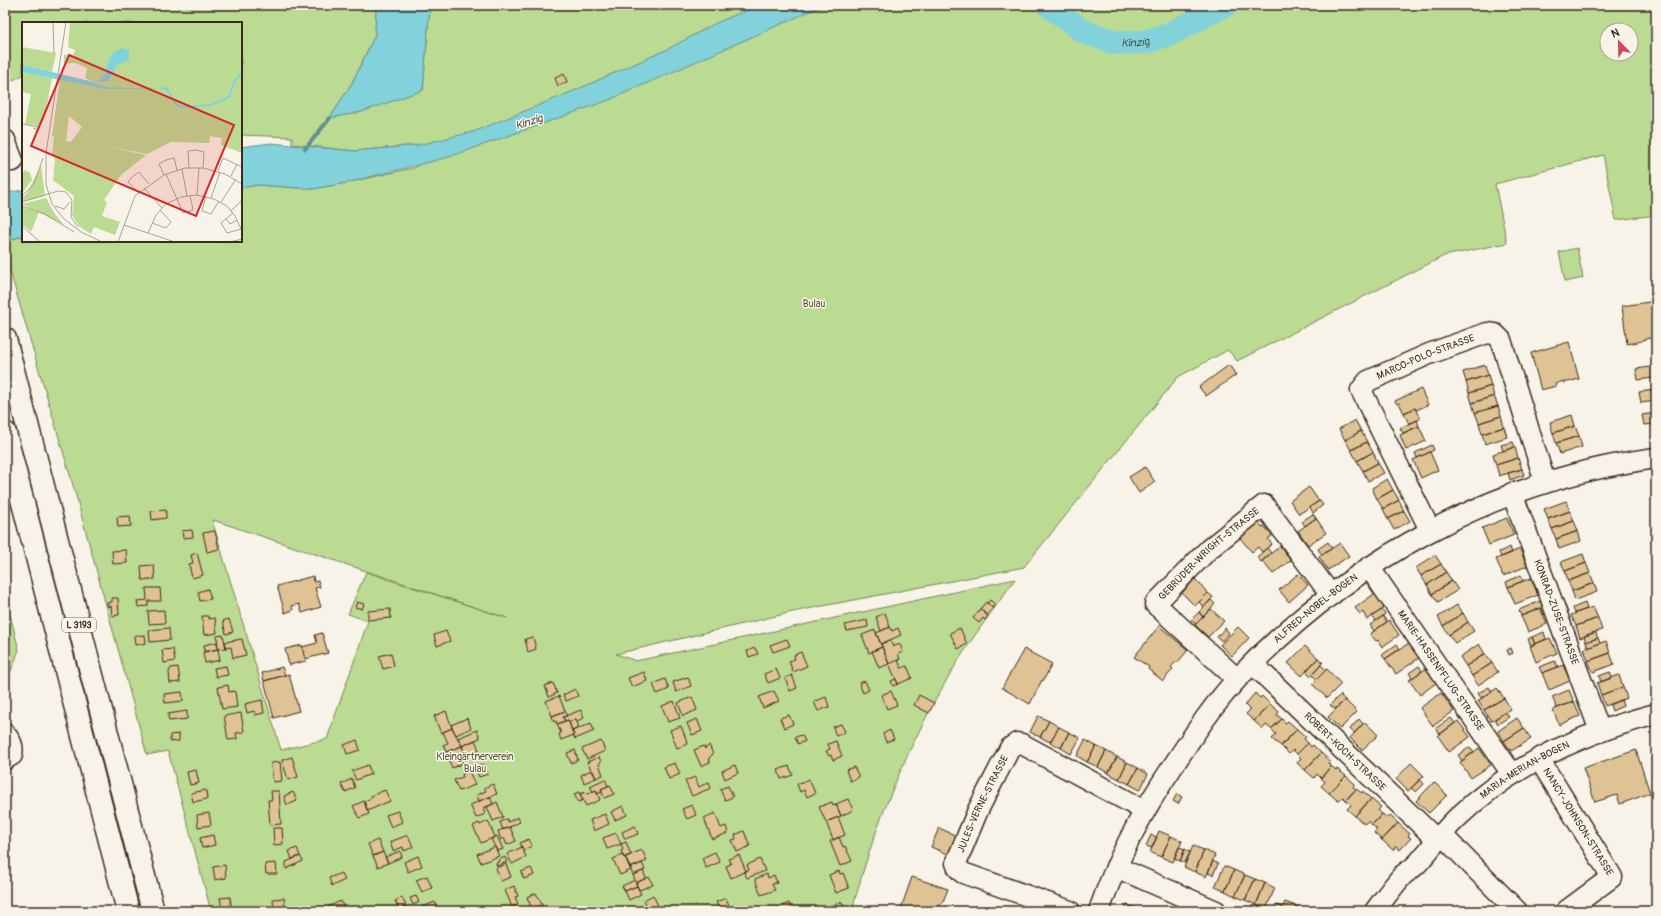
<svg xmlns="http://www.w3.org/2000/svg" width="1661" height="916" font-family="Pangolin,sans-serif">
<style>
.green{fill:#bbda92;stroke:#7b8258;fill-rule:evenodd}
.water{fill:#81d2db;stroke:#658f8f}
.lines{fill:none;stroke-linecap:round;stroke-linejoin:round}
.stream{stroke:#658f8f;stroke-width:4}
.river{stroke:#81d2db;stroke-width:24}
.building{fill:#dfc394;stroke:#3b2a1e}
.minor-casing{stroke:#3b2a1e;stroke-width:23}
.highway-casing{stroke:#3b2a1e;stroke-width:25}
.minor{stroke:#f7f3e8;stroke-width:20}
.highway{stroke:#f7f3e8;stroke-width:22}
.labels{text-anchor:middle;dominant-baseline:central;stroke-width:3;stroke-linejoin:round;paint-order:stroke}
.shield{fill:#f7f3e8;stroke:#73665b;stroke-width:1}
.shield-label{font-size:9px;font-weight:bold;fill:#3b2a1e}
.park-label{font-size:10px;fill:#5b563b;stroke:#f7f3e8}
.street-label{font-size:10px;fill:#3b2a1e;stroke:#f7f3e8}
.water-label{font-size:11px;font-style:italic;fill:#4c544d;stroke:#f7f3e8}
.inset-river{fill:none;stroke:#81d2db;stroke-width:2}
.inset-road{fill:none;stroke:#aca397;stroke-width:1}
.view{fill:#d62828;fill-opacity:0.15;stroke:#d62828;stroke-width:2}
.inset-edge{fill:none;stroke:#3b2a1e;stroke-width:2}
</style>
<rect width="100%" height="100%" fill="#f7f3e8"/>
<filter id="ink" filterUnits="userSpaceOnUse"><feTurbulence type="fractalNoise" baseFrequency=".025" numOctaves="2"/><feDisplacementMap in="SourceGraphic" scale="8" xChannelSelector="R" yChannelSelector="G"/><feConvolveMatrix kernelMatrix="1 2 1 2 8 2 1 2 1" color-interpolation-filters="sRGB"/></filter>
<g filter="url(#ink)">
<path class="green" d="M5,5H376L375,35L352,83L330,118L423,90L430,5H1656V215L1616,220L1603,155L1495,184L1507,243L1444,256L1237,361L1228,350L1178,377L1024,567L797,611L616,654L636,661L1015,579C995,608 973,636 955,666C909,742 874,825 852,911H211L168,751L147,755L75,492L11,275L5,249V241L23,236V241H241V188L258,185L313,189L346,183L417,167V145L355,151L292,144V137L241,135V23H23V75L5,84ZM1607,30H1631V54H1607ZM212,520H213L507,618L366,572L348,614L368,621L327,739L281,750Z
M1577,248L1583,278L1565,282L1559,252Z
M5,595L19,650L5,687Z"/>
<path class="water" d="M376,5H430L423,90L362,112L330,118L352,83L375,35Z
M759,5H824L609,100L449,157L346,183L313,189L258,185L241,188V147L271,143L355,151L418,145L473,132L569,93L668,49L716,23Z
M23,190V236L5,241V193Z"/>
<g class="lines">
<path class="stream" d="M305,149L330,118"/>
<path class="river" id="s1" d="M1048,5L1084,32L1117,43L1144,42L1170,34L1225,5"/>
</g>
<path class="building" d="M564,74L567,82L558,86L555,78Z
M1656,301V340H1651V338H1649L1642,340V341L1627,344L1622,306Z
M1569,342L1579,379L1564,383V381L1555,384L1556,386L1541,390L1531,353Z
M1229,365L1236,375L1206,396L1199,387Z
M1485,365L1488,375L1466,382L1463,372Z
M1656,366V390H1655L1653,378L1638,380L1636,369Z
M1488,375L1491,386L1469,393L1466,382Z
M1491,386L1494,396L1472,403L1469,393Z
M1421,389L1428,405L1416,410L1415,408L1404,413L1399,403L1397,404L1395,401Z
M1655,390H1656V401L1641,403L1639,392Z
M1494,396L1498,406L1475,413L1472,403Z
M1498,406L1501,416L1479,423L1475,413Z
M1415,408L1420,419L1409,424L1404,413Z
M1656,413V424L1644,425L1642,415Z
M1572,415L1575,426L1553,433L1550,422Z
M1501,416L1504,427L1482,434L1479,423Z
M1355,420L1361,431L1345,440L1339,429Z
M1417,420L1419,426L1403,433L1400,428Z
M1419,426L1426,441L1406,450L1400,435Z
M1575,426L1579,436L1556,443L1553,433Z
M1504,427L1507,437L1485,444L1482,434Z
M1361,431L1367,442L1351,450L1345,440Z
M1579,436L1582,447L1560,454L1556,443Z
M1367,442L1373,452L1357,461L1351,450Z
M1513,442L1515,447L1503,451L1501,445Z
M1432,445L1434,450L1417,458L1415,453Z
M1515,447L1518,458L1496,465L1493,454Z
M1373,452L1378,463L1363,471L1357,461Z
M1430,452L1438,470L1421,478L1413,460Z
M1518,458L1522,469L1499,476L1496,465Z
M1378,463L1384,473L1368,481L1363,471Z
M1145,467L1155,482L1139,493L1129,477Z
M1522,469L1524,475L1510,480L1508,473Z
M1387,479L1393,490L1377,499L1372,488Z
M1309,487L1319,501L1299,514L1290,501Z
M1393,490L1399,500L1383,509L1377,499Z
M1399,500L1404,511L1388,519L1383,509Z
M1319,501H1320L1323,505L1313,513L1310,507Z
M1566,501L1570,511L1548,519L1544,509Z
M166,510V518L152,520L151,511Z
M1404,511L1410,521L1394,530L1388,519Z
M1570,511L1574,521L1552,529L1548,519Z
M1313,514L1316,518L1305,526L1302,521Z
M130,516L131,526L118,527L117,517Z
M1316,518L1326,533L1308,545L1298,531Z
M1507,518L1514,535L1489,545L1482,528Z
M1574,521L1578,531L1556,539L1552,529Z
M1259,522L1262,527L1264,526L1272,536L1268,539L1272,544L1262,552L1258,547L1252,552L1240,538Z
M192,530L193,537L183,538L182,531Z
M215,531L219,549L207,552L203,533Z
M1578,531L1581,541L1559,549L1556,539Z
M1328,542L1332,548L1322,555L1318,549Z
M1340,543L1349,556L1328,570L1319,557Z
M1280,546L1291,560L1273,574L1262,561Z
M1510,547L1512,553L1501,557L1499,552Z
M1267,548L1271,553L1261,562L1257,557Z
M1520,549L1527,566L1503,576L1496,559Z
M126,550L127,563L113,564L112,551Z
M197,553L203,575L192,578L189,564L193,563L191,555Z
M1583,554L1586,563L1565,571L1561,562Z
M1435,555L1441,564L1421,576L1416,568Z
M1586,563L1590,573L1568,581L1565,571Z
M1441,564L1446,572L1427,585L1421,576Z
M154,565L155,579L142,580L141,566Z
M1446,572L1452,581L1432,594L1427,585Z
M1590,573L1594,583L1572,591L1568,581Z
M1298,574L1308,585L1289,602L1279,590Z
M1521,575L1523,581L1508,587L1506,582Z
M313,576L314,582L318,581L320,587L315,588L321,607L302,613L299,604L292,606L293,610L285,613L277,586Z
M1531,578L1538,595L1515,604L1508,587Z
M1195,579L1208,593L1195,606L1182,593Z
M1452,581L1458,590L1438,602L1432,594Z
M1594,583L1597,592L1575,600L1572,591Z
M146,588H160L161,601H148V606L138,607L137,601L147,600Z
M208,589L211,599L200,601L198,592Z
M1208,593L1213,597L1204,607L1199,602Z
M1374,594L1383,603L1382,604L1384,608L1367,620L1363,612L1360,614L1355,608Z
M112,598H118L119,615L112,616L111,606L108,607L107,603L112,602Z
M990,600L996,605L993,608L987,603Z
M1211,600L1215,604L1203,617L1199,612Z
M1540,601L1546,614L1543,615L1541,608L1521,616L1519,610Z
M357,602L364,604L362,609L355,607Z
M986,602L993,608L987,615L980,609Z
M1585,603L1587,609L1575,613L1573,608Z
M1457,605L1463,613L1443,626L1438,617Z
M1593,607L1598,618L1576,626L1571,615Z
M1541,608L1547,624L1528,632L1521,616Z
M390,609L391,618L368,620V611Z
M980,609L988,616L985,620L983,618L979,623L973,618Z
M1211,609L1224,621L1208,637L1195,625Z
M164,610L165,623L149,624L148,611Z
M1382,610L1385,614L1376,621L1372,616Z
M1199,612L1203,617L1196,624L1191,620Z
M885,613L890,627L881,631L876,617Z
M1463,613L1468,622L1449,635L1443,626Z
M202,616H208L209,619L215,618L217,633L204,635Z
M1383,616L1387,622L1374,631L1370,625Z
M1598,618L1602,630L1580,638L1576,626Z
M229,619L233,632L226,634L223,621Z
M867,620L868,627L847,631L845,625Z
M1389,620L1399,635L1382,647L1378,640L1376,641L1370,634Z
M1468,622L1474,631L1455,643L1449,635Z
M1159,626L1188,650L1178,662L1177,661L1171,667L1173,669L1163,681L1148,669L1149,667L1134,657Z
M890,627L892,631L898,628L901,635L881,644L876,633Z
M1238,627L1249,638L1232,656L1220,645Z
M169,628L170,640L150,642L149,630Z
M960,628L967,644L958,649L950,633Z
M1225,628L1229,633L1222,641L1217,637Z
M875,630L882,647L869,653L862,635Z
M446,631L450,641L437,646L434,635Z
M1544,632L1546,639L1535,644L1532,637Z
M1595,632L1598,638L1586,642L1584,636Z
M322,633L328,653L305,659L302,647L317,643L315,635Z
M145,635L146,643L135,645L134,636Z
M223,635L226,648L218,649L217,636Z
M533,637L536,649L528,652L525,639Z
M1532,637L1535,644L1531,646L1528,639Z
M1550,638L1557,653L1536,662L1530,646Z
M1598,638L1600,643L1588,648L1586,642Z
M242,639L246,655L233,658L231,647L226,648L225,642Z
M787,639L790,646L773,652L770,645Z
M890,640L893,647L900,644L903,652L898,654L900,659L889,664L881,644Z
M1606,641L1610,653L1588,661L1584,649Z
M217,642L218,649L205,652L204,645Z
M1409,643L1419,658L1396,674L1385,659Z
M1397,644L1400,649L1385,659L1382,655Z
M1479,644L1485,654L1466,666L1460,657Z
M302,645L306,661L289,665L285,649Z
M1305,646L1318,658L1302,676L1288,663Z
M882,647L889,664L879,668L872,651Z
M755,648L758,654L749,657L747,651Z
M1511,648L1513,653L1509,655L1507,650Z
M173,649L175,661L164,663L162,650Z
M218,649L220,660L205,663L203,652Z
M1024,649L1052,664L1043,681L1042,680L1030,704L1002,688Z
M801,652L807,666L793,672L789,661L795,659L794,655Z
M391,653L394,666L383,669L379,656Z
M1610,653L1614,664L1593,672L1588,661Z
M1485,654L1492,663L1472,676L1466,666Z
M1318,658L1323,662L1311,676L1306,671Z
M898,660L901,668L907,666L912,678L898,684L889,664Z
M1555,661L1558,667L1542,673L1539,667Z
M1492,663L1498,672L1478,685L1472,676Z
M1321,665L1326,670L1317,679L1312,675Z
M1563,665L1570,681L1549,690L1542,673Z
M226,666L228,675L216,677L214,668Z
M1419,666L1422,671L1412,678L1409,673Z
M178,667L180,682L170,683L169,672L171,668Z
M282,667L285,675L264,681L262,673Z
M1427,668L1437,682L1420,695L1409,680Z
M776,669L780,678L768,683L764,674Z
M1327,669L1341,684L1327,698L1312,684Z
M644,672L647,681L632,687L628,678Z
M1610,672L1612,678L1601,682L1599,676Z
M289,674L299,711L274,718L264,681Z
M792,675L797,688L790,691L785,678Z
M1619,675L1623,687L1601,695L1597,683Z
M688,677L691,686L676,692L673,682Z
M665,679L669,689L657,694L653,684Z
M896,679L898,684L893,686L891,681Z
M865,681L869,690L863,693L859,683Z
M553,683L557,693L549,697L545,686Z
M228,685L229,692L235,691L237,707L222,709L218,687Z
M1489,687L1492,692L1481,698L1478,693Z
M1623,687L1627,698L1605,706L1601,695Z
M1497,688L1504,698L1484,710L1478,701Z
M575,689L578,696L566,701L563,695Z
M1569,690L1574,702L1557,708L1552,697Z
M774,691L779,701L763,708L759,697Z
M891,691L897,705L887,709L881,695Z
M182,692L183,701L165,703L164,694Z
M1255,693L1260,698L1262,696L1270,704L1254,721L1246,714L1250,710L1245,705Z
M1441,693L1454,711L1433,726L1420,708Z
M919,695L934,703L929,713L914,705Z
M1340,695L1345,700L1335,709L1330,705Z
M559,696L565,711L552,716L546,701Z
M692,697L697,710L683,716L678,703Z
M826,697L829,707L818,711L814,702Z
M1504,698L1511,709L1491,721L1484,710Z
M262,700L264,713L255,715L254,711L247,713L245,704Z
M1345,700L1357,712L1340,729L1328,717Z
M1621,700L1623,706L1612,711L1610,705Z
M674,701L680,718L668,722L662,706Z
M1574,701L1580,716L1559,725L1553,710Z
M1270,704L1279,712L1277,715L1282,719L1271,729L1266,725L1263,729L1254,721Z
M581,710L584,718L577,721L576,719L569,722L568,720L565,721L563,717Z
M187,711V719L169,721L168,714Z
M446,711L452,728L441,733L434,716Z
M565,711L567,716L563,717L565,721L557,724L556,721L554,722L552,716Z
M1505,712L1509,717L1498,724L1495,719Z
M241,713L244,732L236,733L237,739L228,740L224,716Z
M789,715L793,724L784,728L780,718Z
M1038,716L1049,721L1040,737L1030,732Z
M467,718L471,728L456,735L451,725Z
M1451,718L1455,723L1440,734L1436,728Z
M1517,718L1524,728L1504,741L1498,731Z
M576,719L579,728L572,731L569,722Z
M697,719L702,731L692,735L687,723Z
M1282,719L1286,723L1288,721L1297,729L1281,746L1272,739L1276,734L1271,729Z
M1359,719L1363,724L1354,733L1350,729Z
M568,720L574,735L561,740L559,734L561,733L557,724Z
M1049,721L1059,727L1050,742L1040,737Z
M1458,721L1470,737L1449,752L1438,736Z
M1365,722L1378,735L1362,750L1350,738Z
M591,723L594,731L575,739L572,731Z
M841,724L845,732L836,736L833,727Z
M681,726L688,744L677,748L670,730Z
M1059,727L1069,732L1061,748L1050,742Z
M452,728L462,746L446,752L443,745L448,743L443,732Z
M1524,728L1531,739L1511,751L1504,741Z
M1297,729L1306,737L1304,739L1308,743L1297,754L1293,750L1289,754L1281,746Z
M477,730L480,738L462,746L458,738Z
M890,730L894,739L886,742L883,734Z
M1069,732L1080,738L1071,754L1061,748Z
M179,734V741L170,742V735Z
M802,735L805,741L798,744L795,737Z
M357,740L360,750L347,754L344,745Z
M475,740L479,750L468,754L469,756L466,757L462,746Z
M1085,740L1096,746L1087,762L1077,756Z
M601,741L605,751L587,759L582,749Z
M836,741L842,756L833,760L831,755L829,756L826,751L830,749L828,744Z
M1308,743L1311,747L1313,745L1321,753L1305,770L1297,763L1301,758L1297,754Z
M709,745L713,754L709,758L710,762L701,766L694,750L704,746L705,749Z
M462,746L466,757L461,759L463,763L452,768L446,752Z
M1096,746L1106,751L1098,767L1087,762Z
M1470,747L1474,752L1462,761L1458,755Z
M1479,748L1491,765L1471,778L1460,762Z
M575,750L578,760L571,763L567,753Z
M1636,750L1650,793L1620,804L1617,795L1595,802L1583,768Z
M1106,751L1117,757L1108,773L1098,767Z
M1321,753L1330,761L1328,763L1331,766L1321,778L1317,774L1314,778L1305,770Z
M292,757L298,777L288,780L282,760Z
M599,757L601,762L599,764L603,775L596,778L587,762Z
M1117,757L1127,762L1119,779L1108,773Z
M280,762L282,781L273,782L271,763Z
M1127,762L1138,768L1129,784L1119,779Z
M675,763L680,774L669,779L664,767Z
M1411,763L1424,776L1408,791L1396,779Z
M484,764L488,774L479,777L475,768Z
M368,765L371,774L356,780L352,771Z
M735,765L738,773L725,779L722,771Z
M789,766L793,775L781,779L778,770Z
M1331,766L1336,770L1337,769L1346,776L1329,793L1321,786L1325,782L1321,778Z
M854,767L859,777L850,781L846,770Z
M1138,768L1148,774L1140,790L1129,784Z
M196,770L199,783L190,785L187,772Z
M591,770V772L593,771L596,778L584,783L581,775Z
M469,771L475,785L459,791L454,780L463,777L462,774Z
M1346,776L1355,784L1353,787L1356,789L1346,800L1343,797L1338,801L1329,793Z
M695,777L699,787L709,782L711,788L692,796L685,781Z
M352,779L355,788L345,792L341,784Z
M605,779L608,786L601,789L602,792L597,794L596,790L593,792L590,786Z
M809,779L815,793L807,797L804,790L800,792L797,784Z
M1420,779L1424,784L1416,792L1411,788Z
M1434,782L1447,795L1429,813L1416,801Z
M493,784L497,794L479,801L477,795L486,791L484,788Z
M610,785L614,794L604,798L601,789Z
M728,786L733,797L725,800L720,789Z
M1356,789L1362,793L1363,791L1371,799L1355,816L1347,809L1351,805L1346,800Z
M206,790L207,799L193,802L191,793Z
M385,790L390,801L367,811L364,801L372,798L371,796Z
M596,790L600,800L586,806L580,794L586,792L587,794Z
M271,791H279L281,824L270,825L268,800H272Z
M293,792L297,801L287,805L284,796Z
M579,792L583,800L578,802L574,794Z
M1177,794L1182,797L1178,804L1173,801Z
M490,797L493,804L483,808L485,814L476,818L470,805Z
M848,799L853,810L841,816L836,804Z
M1371,799L1381,807L1378,810L1382,814L1372,825L1368,821L1364,824L1355,816Z
M364,801L369,814L359,818L353,806Z
M497,802L503,817L493,821L487,807Z
M832,802L833,805L836,804L841,816L826,822L819,807Z
M692,805L696,815L687,819L682,809Z
M623,806L627,815L615,820L611,812Z
M398,811L402,822L391,827L386,815Z
M209,813L211,825L198,827L197,815Z
M715,813L721,828L726,826L728,833L712,839L704,818Z
M605,814L609,824L594,831L590,820Z
M1382,814L1388,818L1389,815L1398,823L1382,840L1374,833L1377,829L1372,825Z
M518,817L520,822L503,830L500,822L507,819L508,822Z
M838,817L845,835L833,840L826,822Z
M488,821L495,837L481,843L473,826L479,823L480,825Z
M1398,823L1410,834L1408,836L1411,838L1400,850L1396,846L1393,850L1382,840Z
M635,826L638,834L625,839L622,832Z
M510,827L516,841L507,845L504,838L501,840L498,831Z
M273,828H282L283,844L274,845Z
M939,828L957,836L950,855L931,847Z
M744,831L750,846L737,852L732,840L736,839L735,835Z
M1159,831L1171,836L1161,857L1150,852Z
M616,833L621,844L607,849L603,838Z
M213,835L215,845L202,848L200,838Z
M408,835L413,847L404,851L403,847L393,851L390,842Z
M1151,835L1157,837L1152,848L1146,846Z
M497,836L503,849L497,851L491,839Z
M1171,836L1182,841L1173,862L1161,857Z
M839,837L843,847L845,846L852,861L840,866L830,841Z
M529,839L532,846L523,850L520,843Z
M378,840L383,852L373,856L368,844Z
M626,842L631,855L624,858L621,851L623,850L621,844Z
M1193,846L1204,850L1195,872L1184,867Z
M495,847L499,856L481,863L477,854Z
M522,847L526,857L512,864L507,854Z
M1179,847L1185,849L1180,861L1174,858Z
M297,848L300,856L292,859L289,851Z
M1185,849L1190,852L1185,863L1180,861Z
M642,850L647,861L630,868L625,857Z
M1204,850L1215,855L1206,877L1195,872Z
M400,851L402,857L388,863L385,857Z
M383,852L388,863L378,867L373,856Z
M715,852L720,862L706,868L702,858Z
M623,855L624,858L625,857L631,870L620,875L613,859Z
M739,855L746,871L731,878L726,866L731,864L728,859Z
M300,856L303,861L286,869V862Z
M418,856L422,866L408,872L404,862Z
M505,857L507,862L497,866L496,863L499,862L498,860Z
M760,859L765,871L747,878L744,872L749,870L747,865Z
M1213,861L1218,864L1213,875L1208,873Z
M276,863L277,874H266L265,864Z
M642,863L645,870L633,875L630,868Z
M506,864L511,877L501,881L496,868Z
M225,865L226,878L215,880L213,867Z
M1224,866L1234,870L1225,891L1215,887Z
M531,868L534,875L524,879L521,872Z
M1234,870L1245,875L1235,896L1225,891Z
M643,871L646,878L636,883L633,875Z
M839,871L840,874L843,873L849,888L836,893L829,875Z
M341,873L345,880L332,886L329,878Z
M767,874L768,878L774,875L777,883L772,884L775,890L761,895L755,879Z
M1245,875L1255,879L1245,900L1235,896Z
M427,876L432,888L422,892L416,880Z
M649,877L653,885L639,890L636,883Z
M912,877L948,889L942,904L941,903L938,911H900Z
M1255,879L1265,883L1256,905L1245,900Z
M635,880L637,886L625,891L622,886Z
M1265,883L1275,888L1266,909L1256,905Z
M514,886L518,896L515,897L518,904L512,907L505,890Z
M637,886L641,894L629,900L625,891Z
M536,893L542,905L532,909L527,897Z
M653,895L659,908L649,911L644,900Z
M416,896L419,902L413,905L410,898Z
M230,897L232,911H224V908L222,909L220,898Z
M402,897L406,906L399,909L395,901Z
M284,898L285,910L274,911L273,899Z
M726,898L731,910L720,911L716,902Z
M341,901L345,911H326L325,908Z
M435,902L438,910L423,911L422,907Z
M842,902L845,911H832L830,906Z
M1285,902L1296,906L1294,911H1281Z
M789,903L792,911H770Z
M1127,905L1138,909L1137,911H1124Z
M1277,905L1283,907L1281,911H1274Z
M641,906L643,911H630Z
M1296,906L1307,911H1294Z"/>
<g class="lines">
<defs>
<g id="minor">
<path d="M5,140L13,161"/>
<path id="s2" d="M1512,493L1600,731"/>
<path id="s3" d="M1430,530L1361,390L1368,381L1429,354L1487,333L1495,334L1501,340L1545,482"/>
<path id="s4" d="M1369,567L1512,774"/>
<path id="s5" d="M1253,664L1436,839"/>
<path id="s6" d="M1237,679L1155,604L1209,549L1264,505L1331,595"/>
<path d="M5,734C11,741 14,746 12,755L5,759"/>
<path id="s7" d="M1539,759L1612,877L1566,911"/>
<path d="M1441,834L1517,911"/>
<path d="M1116,867L1216,911"/>
<path id="s8" d="M1070,911L963,873L958,868L956,863L978,810L1010,748L1017,743L1022,744L1144,810"/>
<path id="s9" d="M1099,911C1117,858 1143,810 1175,763C1194,734 1214,704 1238,678C1351,560 1494,480 1656,458"/>
<path id="s10" d="M1375,911C1384,899 1393,886 1403,875C1408,871 1413,868 1417,864C1431,849 1442,832 1457,818C1512,765 1583,733 1656,714"/>
</g>
<path id="highway" d="M5,339L153,911
M5,433L128,911"/>
</defs>
<use href="#minor" class="minor-casing"/>
<use href="#highway" class="highway-casing"/>
<use href="#minor" class="minor"/>
<use href="#highway" class="highway"/>
</g>
</g>
<g class="labels">
<rect class="shield" x="62" y="618" width="34" height="14" rx="3"/>
<g class="shield-label">
<text x="79" y="625">L 3193</text>
</g>
<g class="park-label">
<text x="814" y="304">Bulau</text>
<text x="475" y="757">Kleingärtnerverein<tspan x="475" dy="12">Bulau</tspan></text>
</g>
<g class="street-label">
<text stroke="none"><textPath href="#s3" startOffset="230">MARCO-POLO-STRASSE</textPath></text>
<text stroke="none"><textPath href="#s6" startOffset="185">GEBRÜDER-WRIGHT-STRASSE</textPath></text>
<text stroke="none"><textPath href="#s9" startOffset="377">ALFRED-NOBEL-BOGEN</textPath></text>
<text stroke="none"><textPath href="#s2" startOffset="127">KONRAD-ZUSE-STRASSE</textPath></text>
<text stroke="none"><textPath href="#s4" startOffset="126">MARIE-HASSENPFLUG-STRASSE</textPath></text>
<text stroke="none"><textPath href="#s5" startOffset="127">ROBERT-KOCH-STRASSE</textPath></text>
<text stroke="none"><textPath href="#s10" startOffset="208">MARIA-MERIAN-BOGEN</textPath></text>
<text stroke="none"><textPath href="#s8" startOffset="191">JULES-VERNE-STRASSE</textPath></text>
<text stroke="none"><textPath href="#s7" startOffset="74">NANCY-JOHNSON-STRASSE</textPath></text>
</g>
<g class="water-label">
<text stroke="none"><textPath href="#s1" startOffset="98">Kinzig</textPath></text>
<text transform="translate(529 122) rotate(-18)">Kinzig</text>
</g>
</g>
<g transform="translate(22 22)">
<rect width="220" height="220" fill="#f7f3e8"/>
<path d="M48,0H220V131L199,123L200,116L188,114L187,121L149,120L125,132L82,124L124,133L99,153L82,178L85,180L80,194L98,200L93,213L72,205L69,212L57,204L50,193L52,174L31,158L33,137L30,133L32,115L30,114L38,57L71,65H82L63,56L65,46L53,41L42,42V33L51,34L53,28L46,25ZM87,37L95,43L86,60L76,58L83,52ZM47,94L60,105L49,120L44,119ZM0,25L34,31L30,50L0,43ZM0,50L30,56L22,98L16,104L3,102L9,72L0,70ZM19,143L23,174L0,180V175L4,173ZM3,148L8,151L10,158L0,171V152ZM24,176L33,192L42,203L0,182ZM0,185L17,190L9,210L0,202Z" fill="#bbda92" fill-rule="evenodd"/>
<path d="M101,26L107,29V38L95,43L86,60L75,59L83,52L87,37L93,29ZM0,43L68,59L83,65L142,67H82L0,50Z" fill="#81d2db"/>
<path class="inset-river" d="M138,66L145,67L154,82L159,85L189,83L207,75L212,61L220,50"/>
<path class="inset-road" d="M31,0L32,31M44,0L24,131V162L30,182L42,197L59,210L80,220M0,102L16,105L17,108L11,106M167,146L166,129L174,128L182,130L181,146M160,147L165,174M196,149L201,136L220,145M144,152L155,177M142,153L137,142L144,138L152,136L155,148M209,154L215,142M122,166L140,186M117,171L106,160L110,155L117,150L127,162M175,173L177,146M0,174L12,162L21,136M184,174L180,189L189,192L197,179M189,176L198,150M155,177L161,191L171,188L168,173M0,180L36,169L44,170L50,178L49,195L56,205M199,180L214,157M0,184L23,192L52,210M33,184L42,187L48,180M209,189L220,178M211,191L199,201L205,211L219,207M204,197L208,202L215,198M130,201L144,206L149,200L138,188M102,203L153,220M0,204L18,220M126,211L134,193L144,182L159,175L174,173L192,177L205,184L213,194L220,209M96,220L113,174L142,153L163,146H181L203,152L220,162M208,220L220,217"/>
<path class="view" d="M47,33L212,103L174,194L9,124Z"/>
<rect width="220" height="220" class="inset-edge"/>
</g>
<rect width="1661" height="916" fill="none" stroke="#f7f3e8" stroke-width="20"/>
<rect x="10" y="10" width="1641" height="896" fill="none" stroke="#3b2a1e" stroke-width="1.5" filter="url(#ink)"/>
<g transform="translate(1619 42) rotate(337)"><circle r="19" fill="#f7f3e8" stroke="#aca397"/>
<path d="M0-3L7 15L0 10L-7 15Z" fill="#d1495b"/>
<text y="-6" font-size="11" font-weight="bold" text-anchor="middle" fill="#3b2a1e">N</text>
</g>
</svg>
